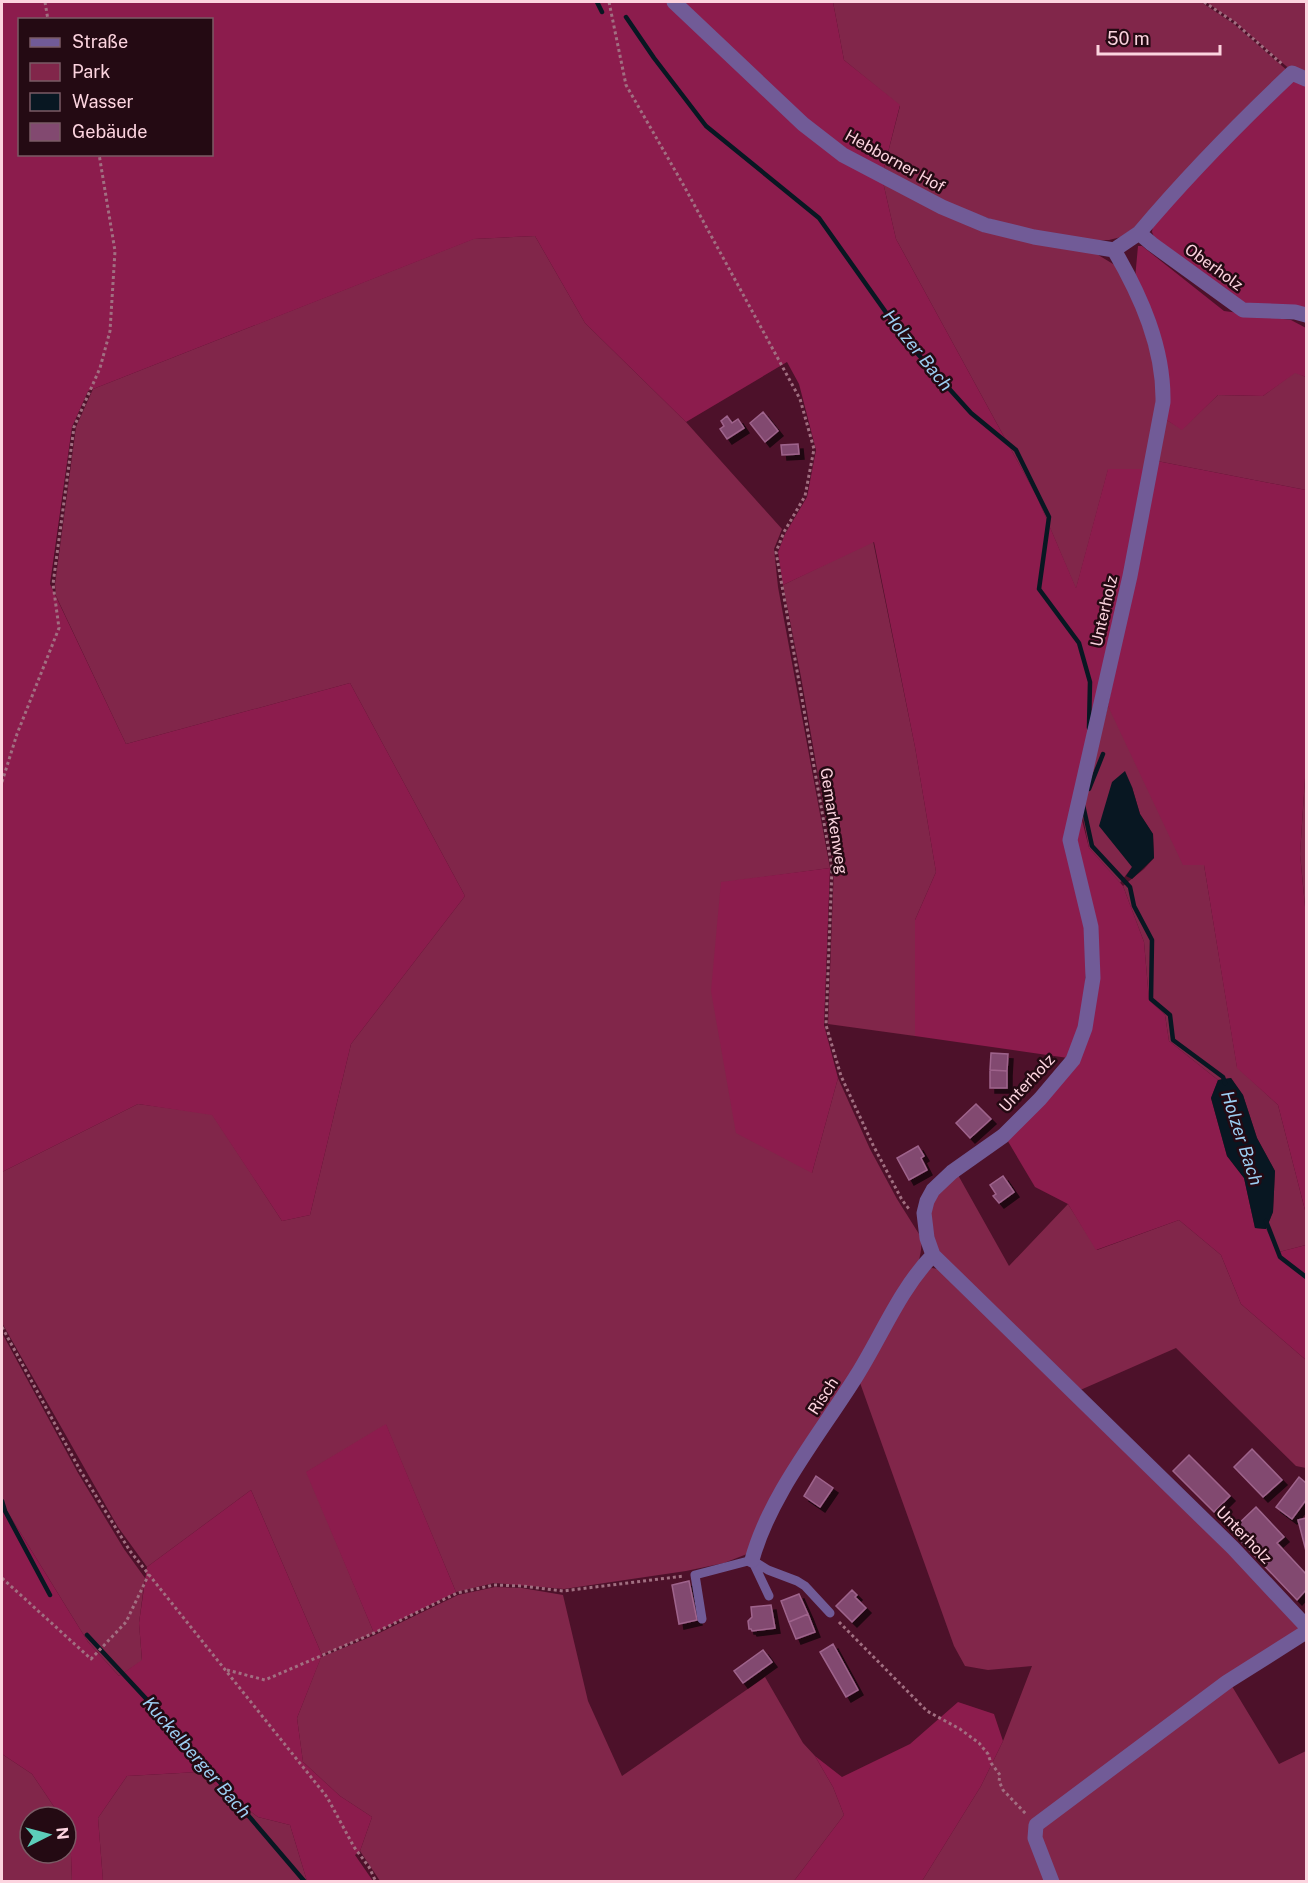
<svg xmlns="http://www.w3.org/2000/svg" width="1308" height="1883" font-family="'Public Sans',sans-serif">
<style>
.green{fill:#81264a}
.forest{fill:#8c1c4d;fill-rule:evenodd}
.water{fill:#081722}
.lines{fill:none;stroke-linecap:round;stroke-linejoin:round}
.stream{stroke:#081722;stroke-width:4.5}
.building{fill:#824970;stroke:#9f648c;stroke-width:1.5;filter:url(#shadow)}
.path{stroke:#a16f81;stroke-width:3;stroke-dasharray:3 3;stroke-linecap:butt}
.service{stroke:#715b97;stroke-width:9}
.minor{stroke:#715b97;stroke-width:15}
.labels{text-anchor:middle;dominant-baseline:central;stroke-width:5;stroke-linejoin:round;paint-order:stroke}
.street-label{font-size:16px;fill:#fcd4df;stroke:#240a13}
.water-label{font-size:18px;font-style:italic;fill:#9ccef2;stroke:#240a13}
</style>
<defs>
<filter id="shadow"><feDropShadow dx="5" dy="5" stdDeviation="0" flood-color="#0009"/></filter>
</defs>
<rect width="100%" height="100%" fill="#4d112a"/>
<path class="green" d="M833,2H1201L1234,24L1289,72L1135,227L1121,237L1109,240L1088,241L1035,234L943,203L884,168L900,106L844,60Z
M1206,2H1306V77L1293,72L1234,21Z
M883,182L940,212L1095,253L1118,267L1131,288L1159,379L1147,469L1108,470L1076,589L1037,497L896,239Z
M535,236L585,323L686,422L782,529L774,549L778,587L830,868L721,883L812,1173L838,1078L870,1149L897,1199L919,1234C923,1243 921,1251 919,1260L747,1554L724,1563L686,1571L564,1589L494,1583L456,1592L386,1425L307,1472L374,1633L322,1655L251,1490L147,1567L118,1527L2,1323V1172L138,1104L212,1114L282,1221L310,1215L351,1044L465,896L350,683L126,744L56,596L55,584L76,427L93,389L473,239Z
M1295,372L1306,377V490L1157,461L1165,419L1182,429L1218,395L1263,396Z
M873,541L915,747L936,872L915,920V1036L828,1024L834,867L801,677L783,585Z
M1108,706L1204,865L1237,1067L1278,1105L1306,1214V1245L1279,1252L1266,1229L1273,1212L1275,1171L1257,1138L1243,1095L1231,1078L1218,1080L1169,1041L1165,1015L1149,1000L1144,942L1123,886L1144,869L1154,858L1153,834L1140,814L1132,787V867L1120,883L1089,848L1081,807Z
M1306,763V917L1300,854Z
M958,1175L1009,1266L1068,1204L1097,1250L1179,1220L1221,1255L1241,1304L1306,1360V1468L1296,1466L1176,1348L1078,1391L940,1253C932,1239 925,1214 935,1198C940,1190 951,1182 958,1175Z
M932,1268L938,1269L1306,1629L1036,1821L1050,1881H922L981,1786L1003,1741L1032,1666L988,1670L965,1666L954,1646L859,1380L920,1276L928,1269Z
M2,1333L78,1473L124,1549L145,1578L139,1623L142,1661L119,1676L88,1642L2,1503Z
M495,1587L522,1588L563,1595L588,1701L622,1776L765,1677L803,1743L815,1756L833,1787L844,1815L794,1881H380L360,1851L372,1817L340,1796L303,1762L297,1718L321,1657L375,1635L458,1595Z
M1230,1683L1279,1764L1306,1751V1881H1055L1038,1825Z
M2,1754L32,1774L61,1817H30V1853H66V1825L70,1830L72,1881H2Z
M198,1772L258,1817L290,1825L307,1881H103L98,1818L127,1776Z"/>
<path class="forest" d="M2,2H833L844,60L900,105L884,168L883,182L896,239L1037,497L1076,588L1108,469H1147L1067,838L1089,927L1082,1029L1068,1058L915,1036V920L936,872L915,747L874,542L783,585L778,552L785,534L807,497L816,450L799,384L787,362L686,422L585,323L535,236L474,239L88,391L72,427L50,584L126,744L350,683L465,896L351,1044L310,1215L282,1221L212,1115L138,1104L2,1172ZM20,20H212V154H20Z
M1293,75L1306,80V323L1293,316L1227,306L1155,239L1152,232L1153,224Z
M1138,246H1142L1224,311L1291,320L1306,328V377L1295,373L1263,396L1218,395L1182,430L1165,419L1135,279Z
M1157,461L1306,490V763L1300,854L1306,917V1214L1278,1105L1237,1068L1204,865H1183L1108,706Z
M1079,808L1089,848L1123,886L1144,942L1149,1000L1165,1015L1169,1041L1218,1080L1211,1098L1227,1156L1244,1178L1255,1228L1266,1229L1279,1252L1306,1245V1360L1241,1304L1221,1255L1179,1220L1096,1250L1068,1204L1035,1187L1006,1138L1062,1082L1095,977L1072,840Z
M830,868L824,1025L838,1078L812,1173L736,1133L711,991L721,882Z
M386,1424L456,1592L374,1633L306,1472Z
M251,1490L322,1655L297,1718L303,1762L340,1796L372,1817L360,1851L355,1855L373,1881H307L290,1825L258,1817L198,1772L127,1776L98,1818L103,1881H72L70,1830L66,1825V1817H61L32,1774L2,1754V1503L88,1642L119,1676L142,1660L139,1623L147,1567Z
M958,1702L994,1714L1003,1741L981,1786L922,1881H794L844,1815L833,1787L815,1756L842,1777L910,1744Z"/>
<path class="water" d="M1125,771L1132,787L1140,814L1153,834L1154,858L1132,879L1126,876L1132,867L1099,826L1112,782Z
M1231,1078L1243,1095L1257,1138L1275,1171L1273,1212L1266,1229L1255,1228L1244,1178L1227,1156L1211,1098L1218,1080Z"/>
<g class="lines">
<path class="stream" d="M597,2L602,12
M626,17L654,58L706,126L819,218L907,342L971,413L1016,450L1049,517L1039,589L1079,643L1090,682L1089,728
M1089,789L1103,754
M1083,805L1092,846L1130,887L1134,906L1152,940L1151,999L1170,1015L1173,1040L1223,1077L1225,1083
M1266,1221L1280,1257L1306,1277
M2,1501L5,1511L50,1595
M87,1635L177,1732L305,1882"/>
</g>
<path class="building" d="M763,412L778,431L765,442L750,423Z
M727,416L732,423L738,419L744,428L727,439L720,429L724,426L721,421Z
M798,444L799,454L782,455L781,445Z
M991,1053L1008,1054L1007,1071L990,1070Z
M990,1070L1007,1071V1088H990Z
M976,1104L991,1119L970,1138L956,1123Z
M918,1146L924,1156L921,1158L927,1170L909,1180L897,1158Z
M1003,1176L1014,1192L999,1203L993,1196L996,1194L990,1185Z
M1252,1449L1282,1480L1263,1497L1234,1467Z
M1189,1455L1230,1496L1214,1512L1173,1471Z
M816,1476L833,1488L820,1507L804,1496Z
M1299,1477L1306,1483V1500L1292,1519L1276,1507Z
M1256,1507L1284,1537L1277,1543L1306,1574V1590L1297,1600L1231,1531Z
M1306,1518V1551L1298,1520Z
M689,1581L697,1620L679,1624L672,1585Z
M852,1590L857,1595L855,1597L866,1608L852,1622L836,1606Z
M799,1594L808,1614L789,1622L781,1601Z
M771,1605L775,1628L752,1631L751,1629H749L748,1621L752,1617L751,1607Z
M808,1614L815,1632L796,1639L789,1622Z
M833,1644L858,1690L846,1697L820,1652Z
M763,1650L772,1662L743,1683L734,1671Z"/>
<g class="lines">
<path class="path" d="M45,2L48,20
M609,2L626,85L684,186L800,399L814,449L805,496L784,532L776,552L832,868L826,1025L841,1076L873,1145L902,1200L909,1209
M1204,2L1234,22L1282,64
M2,782L17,734L59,628L53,584L74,427L100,368L110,331L115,251L99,154
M2,1327L80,1470L130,1551L327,1797L354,1847L369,1867L376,1882
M2,1578L91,1659L126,1622L149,1574
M839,1622L927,1711L960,1729L979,1743L988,1754L991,1763L1000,1775L999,1781L1003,1790L1027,1815
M227,1670L265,1680L374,1633L457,1593L494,1585L522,1586L563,1591L684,1576"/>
<path class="service" d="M752,1560L769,1596
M702,1619L695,1575L752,1560L768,1570L797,1581L805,1586L830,1613"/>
<path class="minor" d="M674,2L803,124L843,155L942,207L985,225L1034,237L1114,250
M1139,233C1187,176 1238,124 1292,73L1306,79
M1114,250C1141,296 1164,348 1163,402L1130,576L1070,840L1091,927L1093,978L1085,1028L1073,1060L1040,1099L1003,1136L952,1172L933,1190L927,1201L924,1213L927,1238L933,1255L1233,1548L1306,1626
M1114,250L1139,233L1152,244L1243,310L1295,312L1306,315
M752,1560C770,1494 821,1433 857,1375C882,1335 900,1289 933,1255
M1052,1882L1035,1838L1036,1825L1227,1682L1306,1632"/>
</g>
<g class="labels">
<g class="street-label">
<text transform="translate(895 161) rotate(29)">Hebborner Hof</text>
<text transform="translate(1214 267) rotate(36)">Oberholz</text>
<text transform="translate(1104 611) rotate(-77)">Unterholz</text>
<text transform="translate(834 821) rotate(81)">Gemarkenweg</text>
<text transform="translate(1027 1083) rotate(-47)">Unterholz</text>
<text transform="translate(823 1396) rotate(-57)">Risch</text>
<text transform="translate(1244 1535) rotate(46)">Unterholz</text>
</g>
<g class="water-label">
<text transform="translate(918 350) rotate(51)">Holzer Bach</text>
<text transform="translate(1242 1138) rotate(72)">Holzer Bach</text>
<text transform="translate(197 1757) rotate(49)">Kuckelberger Bach</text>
</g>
</g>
<rect width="1308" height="1883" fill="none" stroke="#fcd4df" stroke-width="6"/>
<rect x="18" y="18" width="195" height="138" fill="#240a13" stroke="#7a5b65" stroke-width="1.5"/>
<rect x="30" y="38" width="30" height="9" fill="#715b97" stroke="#7a5b65" stroke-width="1.5"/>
<text x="72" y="48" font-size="18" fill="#fcd4df">Straße</text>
<rect x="30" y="63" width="30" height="18" fill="#81264a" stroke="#7a5b65" stroke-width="1.5"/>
<text x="72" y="78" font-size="18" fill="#fcd4df">Park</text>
<rect x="30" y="93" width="30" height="18" fill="#081722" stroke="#7a5b65" stroke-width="1.5"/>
<text x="72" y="108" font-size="18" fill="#fcd4df">Wasser</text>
<rect x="30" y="123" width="30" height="18" fill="#824970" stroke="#7a5b65" stroke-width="1.5"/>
<text x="72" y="138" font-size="18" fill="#fcd4df">Gebäude</text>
<g transform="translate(48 1835) rotate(84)"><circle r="28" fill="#240a13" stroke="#7a5b65" stroke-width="1.5"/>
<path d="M0-4.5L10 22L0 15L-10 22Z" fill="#5cceba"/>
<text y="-9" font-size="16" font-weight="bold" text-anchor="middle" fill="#fcd4df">N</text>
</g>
<path d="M1098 45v9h122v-9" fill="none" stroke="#fcd4df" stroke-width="3"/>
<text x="1107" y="45" font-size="18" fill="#fcd4df" stroke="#240a13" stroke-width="4.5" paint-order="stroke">50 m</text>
</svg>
